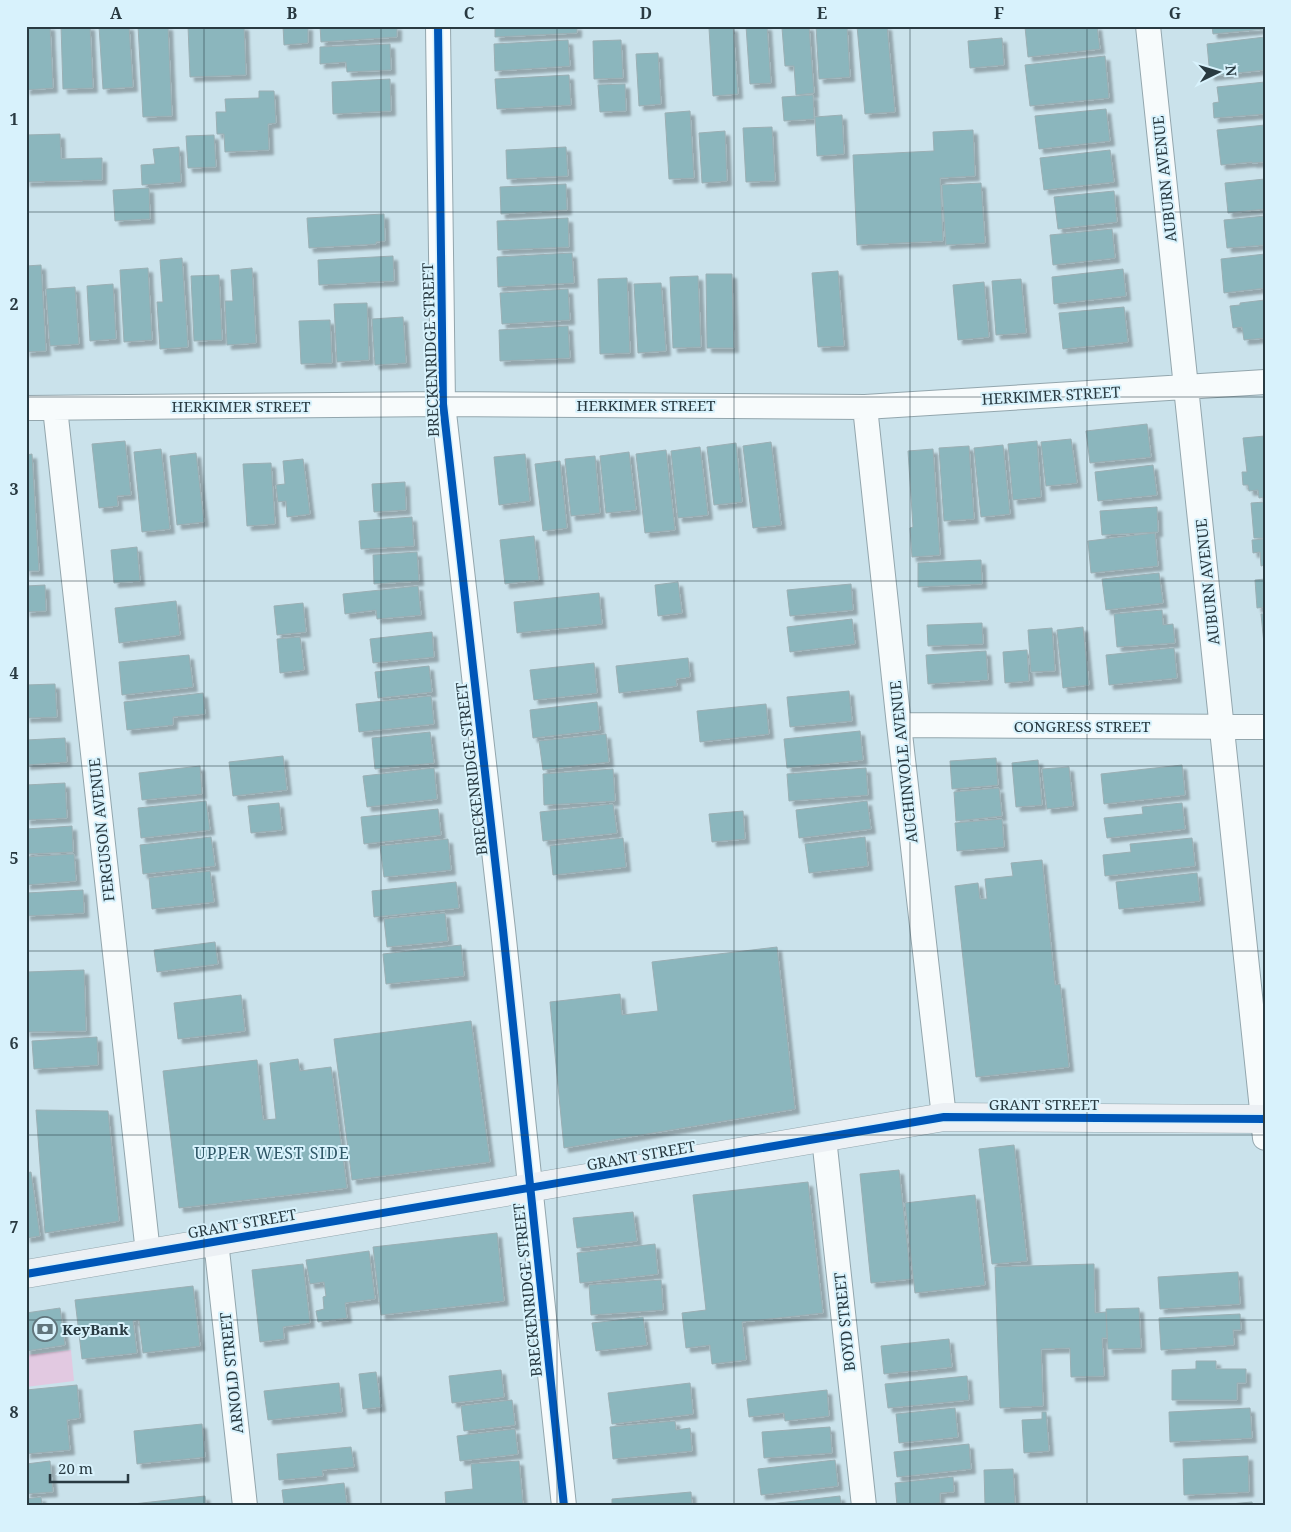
<svg xmlns="http://www.w3.org/2000/svg" width="1291" height="1532" font-family="'Noto Serif',serif">
<style>
.green{fill:#e2c9e1}
.building{fill:#8bb6bd;stroke:#9bafb4;filter:url(#shadow)}
.lines{fill:none;stroke-linecap:round;stroke-linejoin:round}
.street-casing{stroke:#93a6ad;stroke-width:26}
.secondary-casing{stroke:#93a6ad;stroke-width:29}
.street{stroke:#f7fbfc;stroke-width:24}
.secondary{stroke:#ecf0f4;stroke-width:28}
.cycleway-casing{stroke:#d8f2fc;stroke-width:11}
.cycleway{stroke:#0057b8;stroke-width:8}
.grid{fill:none;stroke:#293a41;stroke-width:1;stroke-opacity:0.55}
.labels{text-anchor:middle;dominant-baseline:central;stroke-width:4;stroke-linejoin:round;paint-order:stroke}
.street-label{font-size:15px;fill:#293a41;stroke:#d8f2fc}
.poi-label{font-size:15px;font-weight:bold;fill:#293a41;stroke:#d8f2fc;text-anchor:start}
.neighbourhood-label{font-size:16px;letter-spacing:1px;fill:#2f5766;stroke:#d8f2fc}
.neatline{fill:none;stroke:#293a41;stroke-width:2}
.grid-label{font-size:16px;text-anchor:middle;font-weight:bold;fill:#293a41}
</style>
<defs>
<filter id="shadow"><feDropShadow dx="4.5" dy="4.5" stdDeviation="1" flood-color="#0004"/></filter>
</defs>
<rect width="100%" height="100%" fill="#cae2eb"/>
<path class="green" d="M71,1350L74,1381L26,1387V1355Z"/>
<path class="building" d="M26,26H50L53,88L26,90Z
M61,26H90L93,88L63,89Z
M99,26H129L133,87L103,89Z
M138,26H168L172,116L143,117Z
M188,26H244L246,75L190,77Z
M283,26H308V43L284,45Z
M320,26H397V37L321,42Z
M495,26H577V33L495,37Z
M746,26H767L771,83L750,84Z
M809,26L814,93L796,95L794,66H785L782,28Z
M816,26H847L850,77L819,79Z
M857,26H887L895,112L865,114Z
M1032,26H1097L1100,49L1028,57L1025,27Z
M1212,26H1265V29L1213,34Z
M733,27L738,94L713,96L709,28Z
M1265,37V70L1210,76L1207,44Z
M1002,38L1004,65L970,68L968,41Z
M568,40L570,66L495,71L494,44Z
M621,40L623,78L594,79L593,41Z
M390,44L391,70L347,72L346,62L320,64V47Z
M658,53L661,104L639,106L636,54Z
M1105,56L1109,98L1030,106L1025,65Z
M569,75L571,105L497,109L495,79Z
M390,79L391,111L333,114L332,82Z
M1265,82V114L1214,118L1213,103L1219,102L1217,87Z
M625,84L626,111L600,112L598,85Z
M259,91H274L276,123L268,124L269,150L225,152L224,134H217L216,112H226L225,99L259,98Z
M813,95L814,119L784,121L782,97Z
M1106,109L1110,141L1039,149L1035,116Z
M690,111L694,178L669,179L665,113Z
M842,115L844,154L817,156L815,117Z
M1265,125V162L1252,163V162L1221,165L1217,130Z
M772,127L775,181L746,182L743,128Z
M973,130L975,176L940,178L943,241L857,245L853,155L934,151L933,132Z
M725,131L727,181L702,183L699,133Z
M60,134L61,159L102,158V180L26,182V135Z
M214,135L216,167L188,168L186,136Z
M179,147L181,182L142,185L141,165L155,164L153,149Z
M566,147L568,176L507,179L506,150Z
M1110,150L1114,182L1044,190L1040,158Z
M1265,179V209L1228,213L1225,183Z
M981,183L985,243L946,245L942,185Z
M566,184L567,210L501,214L500,187Z
M149,188L150,219L115,221L113,190Z
M1114,191L1117,222L1058,229L1054,197Z
M384,214L385,241L376,242V244L309,248L307,218Z
M1265,216V245L1227,248L1224,220Z
M568,218L569,247L498,250L497,221Z
M1112,229L1115,258L1053,265L1050,235Z
M572,253L574,283L498,287L497,257Z
M1265,254V288L1224,293L1221,259Z
M393,256L394,281L319,285L318,260Z
M182,258L188,347L160,349L157,302H163L160,260Z
M41,265L46,351L26,352V266Z
M148,268L152,340L124,342L120,270Z
M252,268L256,343L227,345L225,301H233L231,270Z
M1123,269L1126,296L1054,304L1052,277Z
M838,271L844,346L818,347L812,273Z
M706,274H732L734,348H707Z
M219,275L222,340L194,341L191,276Z
M698,276L701,347L673,348L670,277Z
M627,278L630,353L600,354L598,279Z
M1021,279L1026,333L996,335L992,281Z
M984,282L989,337L958,340L953,285Z
M661,283L666,351L638,353L634,284Z
M113,284L116,339L90,341L87,286Z
M75,287L79,344L50,346L46,289Z
M568,289L570,320L502,324L500,293Z
M1265,300V338L1244,340L1242,327L1233,328L1230,306L1240,305V303Z
M367,303L369,360L337,362L334,304Z
M1124,307L1128,342L1063,349L1059,313Z
M403,317L406,363L375,365L372,319Z
M330,320L332,363L301,364L299,321Z
M568,326L570,358L500,361L499,330Z
M1147,424L1151,457L1090,463L1086,431Z
M1265,436V497L1259,498L1258,490L1249,491L1248,485H1243L1242,472H1247L1243,438Z
M1071,439L1077,483L1046,486L1041,442Z
M125,441L131,495L117,496L118,506L99,508L92,444Z
M1037,441L1041,497L1013,500L1008,444Z
M771,442L781,525L753,528L743,446Z
M736,443L742,502L714,505L707,447Z
M1003,445L1010,514L981,517L974,448Z
M969,446L974,519L944,521L939,448Z
M700,447L708,515L678,518L671,451Z
M161,449L170,529L142,532L134,452Z
M933,449L940,555L912,557L910,528L913,527L908,451Z
M666,450L675,530L645,533L636,454Z
M629,452L636,510L606,513L600,456Z
M196,453L204,522L177,525L170,456Z
M32,454L39,571H26V455Z
M525,454L530,501L499,505L494,457Z
M595,456L600,513L571,516L565,459Z
M303,459L310,514L287,517L286,501L278,502L276,485L285,484L283,461Z
M560,461L567,528L543,531L535,464Z
M271,463L275,524L247,526L243,464Z
M1153,465L1157,495L1098,501L1095,472Z
M405,482L406,510L374,512L372,484Z
M1265,502V538H1254L1251,503Z
M1157,507L1158,532L1102,535L1100,511Z
M412,517L414,546L361,549L359,521Z
M1155,533L1158,566L1091,573L1088,541Z
M534,536L539,580L505,584L500,540Z
M1265,539V565L1261,566L1260,552L1253,553L1252,540Z
M137,547L140,581L114,583L111,550Z
M417,552L419,581L374,584L373,555Z
M981,560L982,584L918,587V563Z
M1159,573L1163,603L1106,610L1102,579Z
M1265,579V607L1257,608L1255,580Z
M678,582L682,613L658,616L655,585Z
M851,584L853,610L790,616L787,590Z
M45,585L46,611L26,612V586Z
M418,586L421,615L377,619L376,610L345,614L343,594Z
M599,593L602,624L517,633L514,602Z
M176,601L180,635L119,643L115,608Z
M303,603L306,632L277,635L274,606Z
M1162,610L1163,625L1173,624L1175,643L1117,647L1114,614Z
M1261,614H1265V644H1264Z
M852,619L855,644L790,652L787,627Z
M982,623L983,644L928,646L927,625Z
M1083,627L1089,685L1063,688L1057,630Z
M1052,628L1055,671L1031,672L1028,630Z
M432,632L434,657L373,663L370,639Z
M300,637L304,670L280,673L277,639Z
M1174,648L1177,678L1109,685L1106,655Z
M1027,650L1029,681L1005,683L1003,652Z
M986,651L988,680L928,684L926,655Z
M189,655L193,687L122,695L119,662Z
M688,658L690,677L676,679L677,686L619,693L616,666Z
M594,663L597,693L534,700L530,670Z
M429,666L432,692L378,698L375,672Z
M55,684L57,717L26,718V685Z
M849,691L852,721L790,727L787,697Z
M203,693L205,714L173,717V725L127,730L124,702Z
M431,696L434,724L359,732L356,704Z
M597,702L600,730L533,738L530,710Z
M766,704L769,734L700,742L697,711Z
M860,731L863,760L787,768L784,739Z
M430,732L434,763L375,769L372,738Z
M606,734L609,762L543,770L539,741Z
M65,738L67,762L26,765V740Z
M283,756L287,790L233,796L229,762Z
M996,758L998,785L952,789L950,761Z
M1038,760L1042,805L1016,807L1012,763Z
M1182,765L1185,795L1104,804L1101,774Z
M200,766L202,794L142,800L139,773Z
M1069,767L1073,806L1047,809L1042,769Z
M434,768L437,799L367,807L363,776Z
M866,768L868,795L789,801L787,774Z
M613,769L615,801L544,805L543,774Z
M65,783L67,818L26,820V785Z
M999,788L1002,816L956,821L954,792Z
M206,801L210,830L141,838L138,808Z
M867,801L871,829L799,838L796,810Z
M279,803L282,830L251,833L248,806Z
M1182,803L1185,829L1107,838L1104,818L1143,814L1142,807Z
M613,804L617,833L543,841L540,812Z
M438,809L441,835L364,844L361,817Z
M743,811L745,839L712,842L709,814Z
M1002,819L1004,847L957,851L955,823Z
M72,826L73,852L26,854V829Z
M211,837L215,866L143,874L140,845Z
M865,837L868,866L809,873L805,844Z
M623,838L626,867L553,875L550,846Z
M1192,838L1195,866L1105,876L1103,855L1131,852L1130,844Z
M448,839L451,870L384,877L380,846Z
M74,854L76,881L26,885V857Z
M1042,860L1055,985L1060,984L1069,1067L976,1077L955,886L978,883L980,899H987L985,879L1013,876L1011,863Z
M210,871L214,902L152,909L149,878Z
M1197,873L1200,901L1119,909L1116,882Z
M456,882L459,908L374,917L372,891Z
M83,890L84,913L26,916V893Z
M445,913L448,941L387,947L384,919Z
M215,942L218,964L157,972L154,950Z
M461,945L464,976L386,984L383,954Z
M777,947L795,1109L564,1148L550,1002L620,994L622,1015L658,1011L652,962Z
M84,970L86,1031L26,1032V972Z
M241,995L245,1031L178,1039L174,1003Z
M471,1021L490,1162L352,1180L334,1039Z
M97,1037L98,1065L34,1069L32,1041Z
M298,1059L300,1071L331,1067L347,1188L179,1208L163,1071L257,1060L263,1120L276,1119L270,1063Z
M36,1110L108,1111L119,1221L45,1233Z
M1014,1145L1027,1261L992,1264L979,1149Z
M899,1170L911,1279L871,1283L860,1174Z
M31,1172L40,1236L26,1238V1173Z
M808,1182L823,1313L742,1322L746,1360L712,1364L710,1345L686,1348L682,1313L706,1310L693,1195Z
M975,1195L985,1285L915,1293L905,1203Z
M633,1212L637,1241L577,1248L573,1218Z
M497,1233L504,1301L381,1315L373,1247Z
M655,1244L658,1274L580,1283L577,1253Z
M369,1251L375,1299L345,1303L347,1318L318,1322L316,1311L324,1309L323,1297L326,1296L324,1282L310,1284L306,1260Z
M303,1264L310,1323L283,1327L284,1339L260,1342L252,1270Z
M1094,1264L1095,1313L1106,1312L1107,1338H1102L1104,1376L1071,1377L1070,1348L1041,1349L1043,1406L1000,1408L995,1267Z
M1238,1272L1240,1304L1160,1309L1158,1277Z
M661,1280L663,1310L591,1315L589,1285Z
M193,1286L200,1346L143,1353L139,1320L133,1321L137,1353L82,1359L75,1300Z
M60,1308L65,1345L26,1351V1313Z
M1139,1308L1141,1348L1108,1349L1106,1309Z
M1240,1314L1241,1330H1233L1234,1345L1161,1350L1159,1318Z
M643,1317L647,1345L596,1351L592,1323Z
M949,1339L952,1367L884,1374L881,1346Z
M1196,1361H1216V1369H1246V1383H1237V1400H1172V1370L1196,1369Z
M501,1370L504,1397L452,1403L449,1376Z
M376,1372L381,1407L363,1409L359,1374Z
M967,1376L969,1400L888,1408L885,1384Z
M339,1383L342,1412L268,1420L264,1391Z
M690,1383L693,1414L612,1424L608,1393Z
M77,1385L80,1418L67,1420L70,1450L26,1454V1390Z
M827,1390L829,1416L785,1421L784,1413L749,1417L747,1399Z
M512,1400L515,1425L464,1431L461,1406Z
M955,1408L958,1437L899,1443L896,1414Z
M1250,1408L1252,1438L1170,1442L1169,1412Z
M1042,1412H1046L1049,1451L1024,1453L1022,1420L1042,1419Z
M675,1421L676,1430L690,1428L692,1451L613,1459L610,1427Z
M202,1424L205,1457L137,1464L134,1431Z
M830,1427L832,1453L764,1458L762,1432Z
M515,1429L518,1454L460,1461L457,1436Z
M969,1444L971,1469L897,1477L894,1452Z
M351,1447L354,1467L322,1470L323,1476L279,1480L277,1454Z
M1248,1456L1249,1492L1184,1495L1183,1459Z
M835,1460L838,1486L761,1495L758,1469Z
M50,1461L53,1492L26,1494V1464Z
M519,1461L523,1506H446L445,1492L473,1489L471,1464Z
M1013,1469L1015,1504L985,1505L984,1470Z
M953,1477L954,1492L940,1493V1503L897,1506L895,1483Z
M344,1483L347,1506H284L282,1490Z
M691,1492L692,1506H612V1499Z
M205,1496L206,1506H133V1504Z
M840,1496L841,1506H771L770,1504Z
M41,1497L42,1506H26V1499Z
M1252,1502L1253,1506H1208Z"/>
<g class="lines">
<defs>
<path id="street" d="M438,26L443,404L503,930L564,1506
M1148,26L1265,1138
M865,407L899,725L944,1117
M26,408L443,404L865,407L1265,382
M55,408L148,1253
M899,725L1265,727
M824,1138L864,1506
M216,1241L245,1506"/>
<path id="secondary" d="M26,1274L944,1117L1265,1119"/>
</defs>
<use href="#street" class="street-casing"/>
<use href="#secondary" class="secondary-casing"/>
<use href="#street" class="street"/>
<use href="#secondary" class="secondary"/>
<defs>
<path id="cycleway" d="M438,26L443,404L503,930L564,1506
M26,1274L944,1117L1265,1119"/>
</defs>
<use href="#cycleway" class="cycleway-casing"/>
<use href="#cycleway" class="cycleway"/>
</g>
<path class="grid" d="M204,26V1506M381,26V1506M557,26V1506M734,26V1506M910,26V1506M1087,26V1506M26,212H1265M26,397H1265M26,581H1265M26,766H1265M26,951H1265M26,1135H1265M26,1320H1265"/>
<defs>
<symbol id="bank-ring" viewBox="-11 -11 22 22"><circle r="9.5" fill="#d8f2fc" stroke="#61757c" stroke-width="1.5"/><path d="M-6-4H6V4H-6ZM0-2.3a2.3 2.3 0 1 0 0 4.6a2.3 2.3 0 1 0 0-4.6Z" fill="#61757c"/></symbol>
</defs>
<g fill-rule="evenodd">
<use href="#bank-ring" x="31" y="1315" width="28" height="28"/>
</g>
<g class="labels">
<g class="street-label">
<text transform="translate(1164 179) rotate(-96)">AUBURN AVENUE</text>
<text transform="translate(430 350) rotate(-92)">BRECKENRIDGE STREET</text>
<text transform="translate(1051 395) rotate(-3)">HERKIMER STREET</text>
<text x="646" y="405">HERKIMER STREET</text>
<text x="241" y="406">HERKIMER STREET</text>
<text transform="translate(1207 582) rotate(-96)">AUBURN AVENUE</text>
<text x="1082" y="726">CONGRESS STREET</text>
<text transform="translate(903 762) rotate(-96)">AUCHINVOLE AVENUE</text>
<text transform="translate(471 769) rotate(-97)">BRECKENRIDGE STREET</text>
<text transform="translate(101 830) rotate(-96)">FERGUSON AVENUE</text>
<text x="1044" y="1104">GRANT STREET</text>
<text transform="translate(641 1155) rotate(-10)">GRANT STREET</text>
<text transform="translate(242 1223) rotate(-10)">GRANT STREET</text>
<text transform="translate(527 1290) rotate(-96)">BRECKENRIDGE STREET</text>
<text transform="translate(844 1322) rotate(-96)">BOYD STREET</text>
<text transform="translate(231 1373) rotate(-96)">ARNOLD STREET</text>
</g>
<g class="poi-label">
<text x="62" y="1329">KeyBank</text>
</g>
<g class="neighbourhood-label">
<text x="272" y="1153">UPPER WEST SIDE</text>
</g>
</g>
<rect width="1291" height="1532" fill="none" stroke="#d8f2fc" stroke-width="55"/>
<g transform="translate(1218 72) rotate(85)" stroke="#d8f2fc" stroke-width="4" paint-order="stroke">
<path d="M0-4L9 19L0 12L-9 19Z" fill="#293a41"/>
<text y="-8" font-size="14" font-weight="bold" text-anchor="middle" fill="#293a41">N</text>
</g>
<path d="M50 1474v8h78v-8" fill="none" stroke="#293a41" stroke-width="2.5"/>
<text x="58" y="1474" font-size="15" fill="#293a41" stroke="#d8f2fc" stroke-width="4" paint-order="stroke">20 m</text>
<rect x="28" y="28" width="1236" height="1476" class="neatline"/>
<g class="grid-label">
<text x="116" y="19">A</text>
<text x="292" y="19">B</text>
<text x="469" y="19">C</text>
<text x="646" y="19">D</text>
<text x="822" y="19">E</text>
<text x="999" y="19">F</text>
<text x="1175" y="19">G</text>
<text x="14" y="125">1</text>
<text x="14" y="310">2</text>
<text x="14" y="495">3</text>
<text x="14" y="679">4</text>
<text x="14" y="864">5</text>
<text x="14" y="1049">6</text>
<text x="14" y="1233">7</text>
<text x="14" y="1418">8</text>
</g>
</svg>
